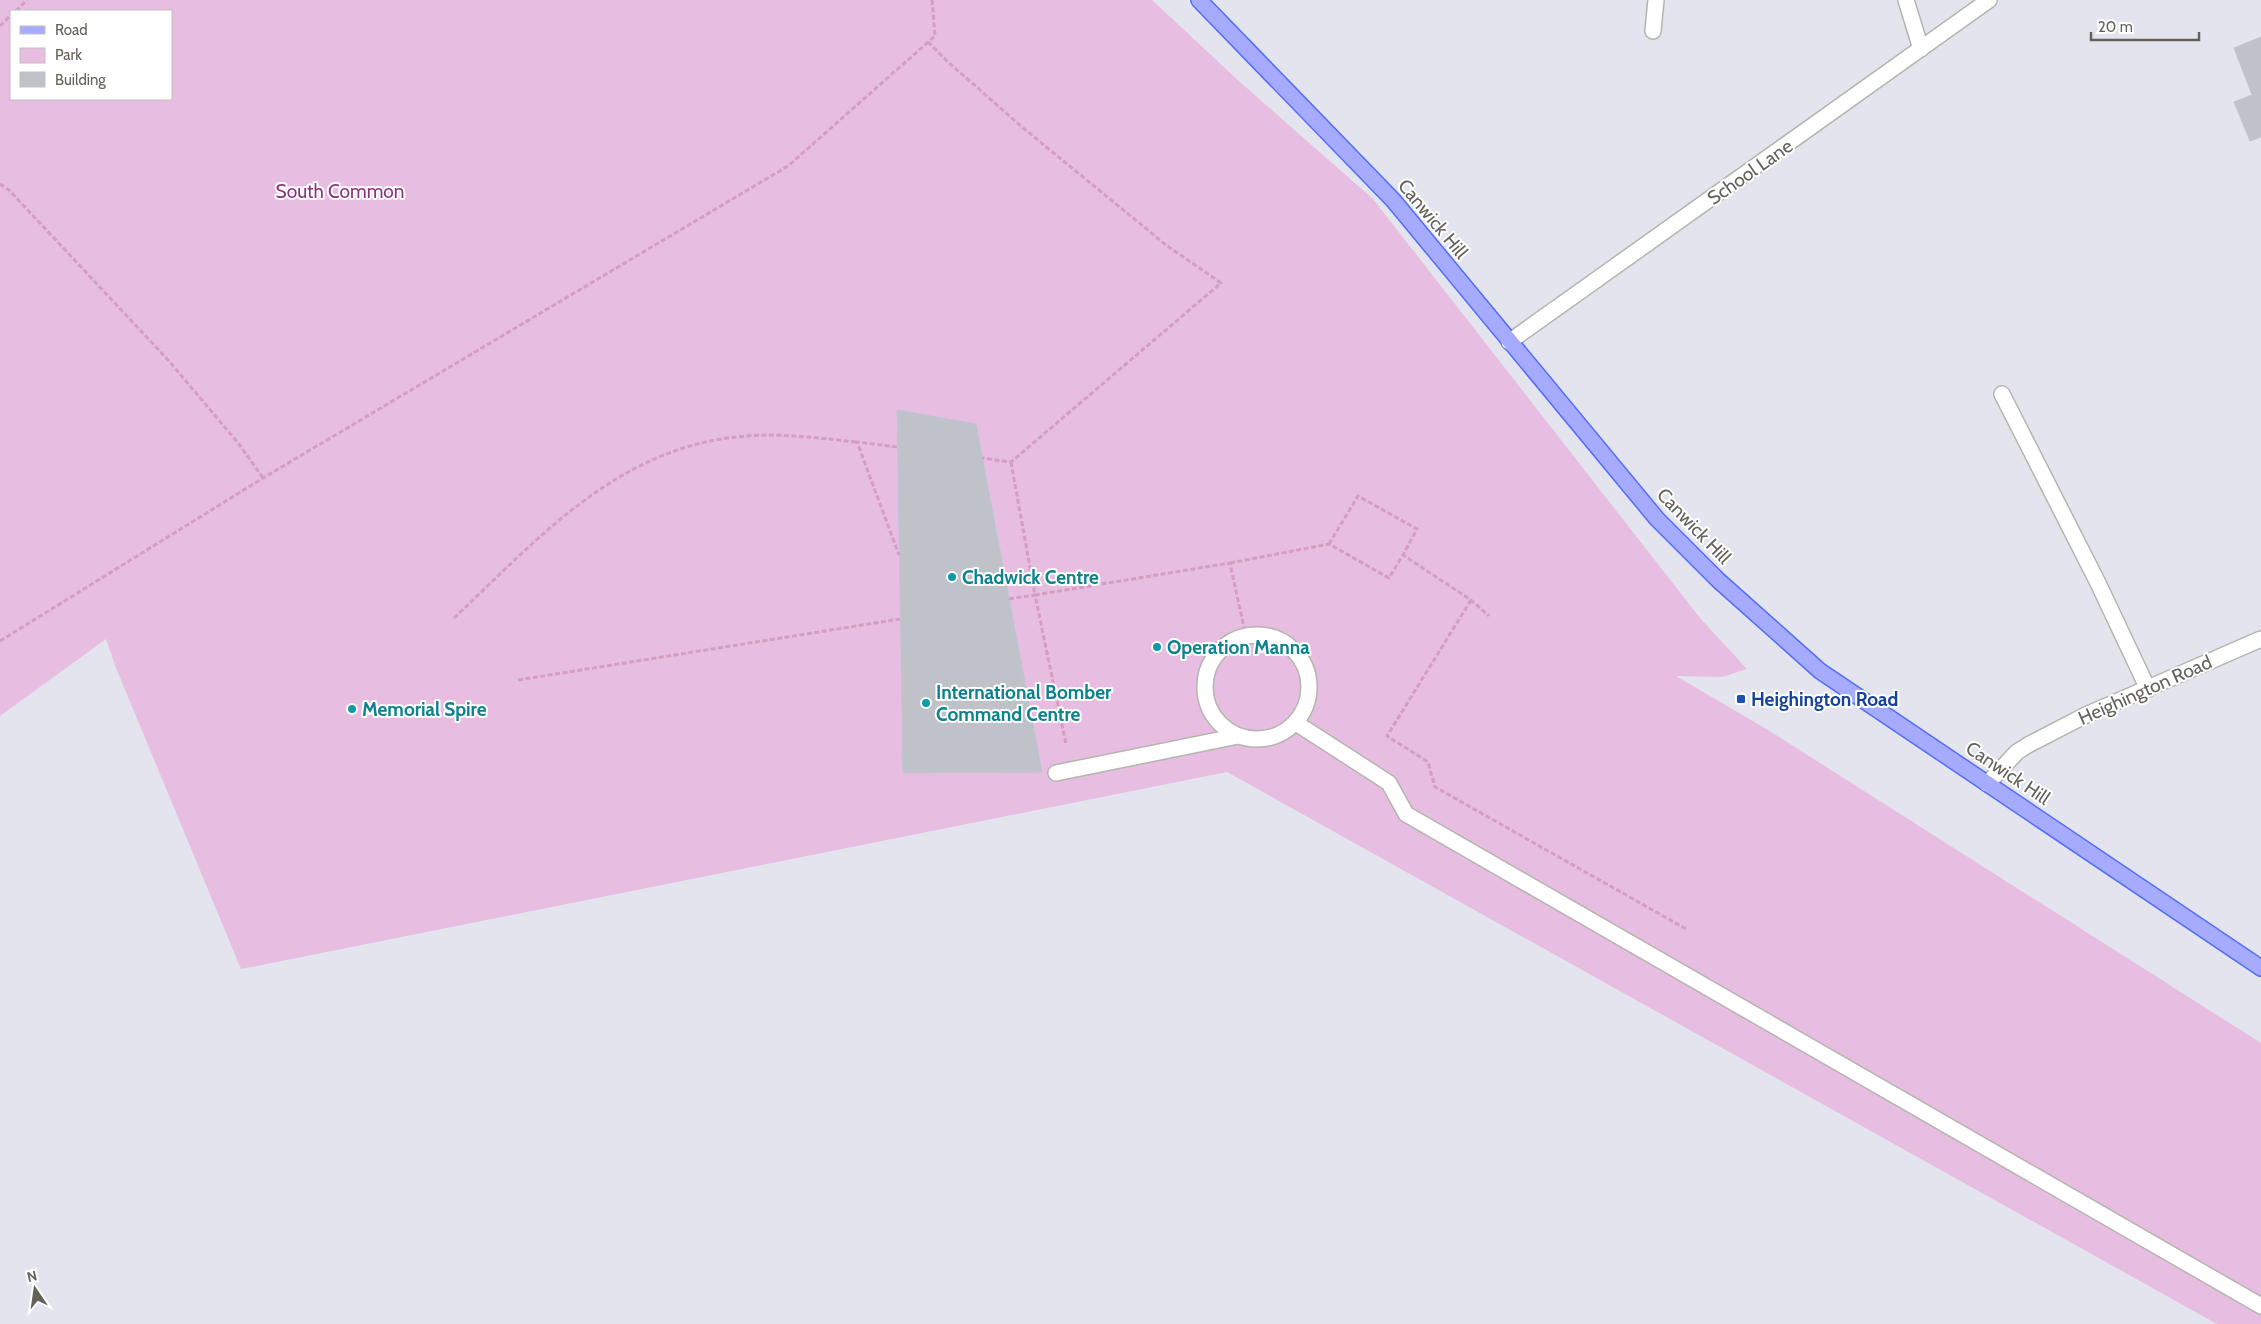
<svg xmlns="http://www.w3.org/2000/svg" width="2261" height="1324" font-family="Cabin,sans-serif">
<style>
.green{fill:#e7bee2;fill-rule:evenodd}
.building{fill:#bfc2c9;stroke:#c1c4d3}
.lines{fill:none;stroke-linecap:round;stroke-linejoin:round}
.minor-casing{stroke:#b6b4ae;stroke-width:18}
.major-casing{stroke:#526df8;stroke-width:18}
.path{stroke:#d59dc0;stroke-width:3;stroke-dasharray:5 2.5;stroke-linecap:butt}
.minor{stroke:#fff;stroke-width:15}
.major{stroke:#a7abff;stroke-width:15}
.culture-dot{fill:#0f9aa8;stroke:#fff;stroke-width:2}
.transit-dot{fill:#1a4fb4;stroke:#fff;stroke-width:2}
.labels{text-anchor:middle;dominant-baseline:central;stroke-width:4;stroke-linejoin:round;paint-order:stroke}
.street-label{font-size:19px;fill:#64615b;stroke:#fff}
.park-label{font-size:19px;fill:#8c327d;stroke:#fff}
.culture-label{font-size:19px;font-weight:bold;fill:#0d838f;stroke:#fff;text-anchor:start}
.transit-label{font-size:19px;font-weight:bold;fill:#164399;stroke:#fff;text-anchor:start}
</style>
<rect width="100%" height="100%" fill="#e3e4ee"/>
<path class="green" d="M0,0H1152L1240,82L1373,199L1700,618L1747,669L1722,677L1676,676L1768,730L2261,1043V1324H2217L1227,772L241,969L116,668L106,639L0,716ZM11,11H171V99H11Z"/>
<path class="building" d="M2261,37V137L2250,141L2234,102L2252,95L2234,48Z
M897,410L976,424L1042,772L903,773Z"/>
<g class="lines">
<defs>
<path id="minor" d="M1906,0L1921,49
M1653,31L1656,0
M1509,342L1989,0
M2002,394L2098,583L2148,689
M1205 687a52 52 0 1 1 104 0a52 52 0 1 1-104 0Z
M1296,723L1389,783L1406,814L2261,1306
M1056,773L1238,736
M1987,784L2017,752L2028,745L2086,715L2261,639"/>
<path id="major" d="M1199,0L1393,200L1657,519L1718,580L1820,671L2261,968"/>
</defs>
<use href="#minor" class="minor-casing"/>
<use href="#major" class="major-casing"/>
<path class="path" d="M16,11L27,0
M0,26L11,15
M928,42L948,62L1022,127L1166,245L1221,283L1011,462L982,458
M0,184L9,190L169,361L239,444L263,478
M897,447L857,442L899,555
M1011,462L1035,595L1230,563L1246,637
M1329,544L1358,496L1417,529L1403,555
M1230,563L1329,544L1389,578L1403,555L1471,600L1489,616
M1009,599L1035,595L1066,744
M1471,600L1387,736L1428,762L1435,787L1688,930
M454,618C537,540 615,450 736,437C776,432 816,438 857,442
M0,641L263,478L788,166L935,36L932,0
M518,680L900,619"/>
<use href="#minor" class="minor"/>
<use href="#major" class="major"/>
</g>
<g class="culture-dot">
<circle cx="952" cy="577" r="5"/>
<circle cx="1157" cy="647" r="5"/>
<circle cx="926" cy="703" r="5"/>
<circle cx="352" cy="709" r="5"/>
</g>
<rect class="transit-dot" x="1736" y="694" width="10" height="10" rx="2.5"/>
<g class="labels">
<g class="street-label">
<text transform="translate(1750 172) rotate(-35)">School Lane</text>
<text transform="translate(1433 219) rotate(50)">Canwick Hill</text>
<text transform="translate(1694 526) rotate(46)">Canwick Hill</text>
<text transform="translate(2145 690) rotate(-24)">Heighington Road</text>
<text transform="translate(2008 773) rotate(34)">Canwick Hill</text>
</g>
<g class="park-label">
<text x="340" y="191">South Common</text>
</g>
<g class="culture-label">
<text x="962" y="577">Chadwick Centre</text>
<text x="1167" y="647">Operation Manna</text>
<text x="936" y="692">International Bomber<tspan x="936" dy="22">Command Centre</tspan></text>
<text x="362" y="709">Memorial Spire</text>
</g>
<g class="transit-label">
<text x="1751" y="699">Heighington Road</text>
</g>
</g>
<rect x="10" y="10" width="162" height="90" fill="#ffffff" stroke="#c1c0bd"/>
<rect x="20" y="26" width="25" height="8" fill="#a7abff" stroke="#c1c0bd"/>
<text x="55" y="35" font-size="15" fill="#64615b">Road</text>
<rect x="20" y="48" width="25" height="15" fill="#e7bee2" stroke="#c1c0bd"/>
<text x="55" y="60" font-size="15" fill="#64615b">Park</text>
<rect x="20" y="72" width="25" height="15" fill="#bfc2c9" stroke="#c1c0bd"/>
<text x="55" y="85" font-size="15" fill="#64615b">Building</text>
<g transform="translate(35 1289) rotate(347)" stroke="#ffffff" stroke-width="4" paint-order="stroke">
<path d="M0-4L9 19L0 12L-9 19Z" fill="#64615b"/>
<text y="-8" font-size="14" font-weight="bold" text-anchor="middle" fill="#64615b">N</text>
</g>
<path d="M2091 32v8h108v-8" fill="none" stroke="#64615b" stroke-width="2.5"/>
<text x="2098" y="32" font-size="15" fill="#64615b" stroke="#ffffff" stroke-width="4" paint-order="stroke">20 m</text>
</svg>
